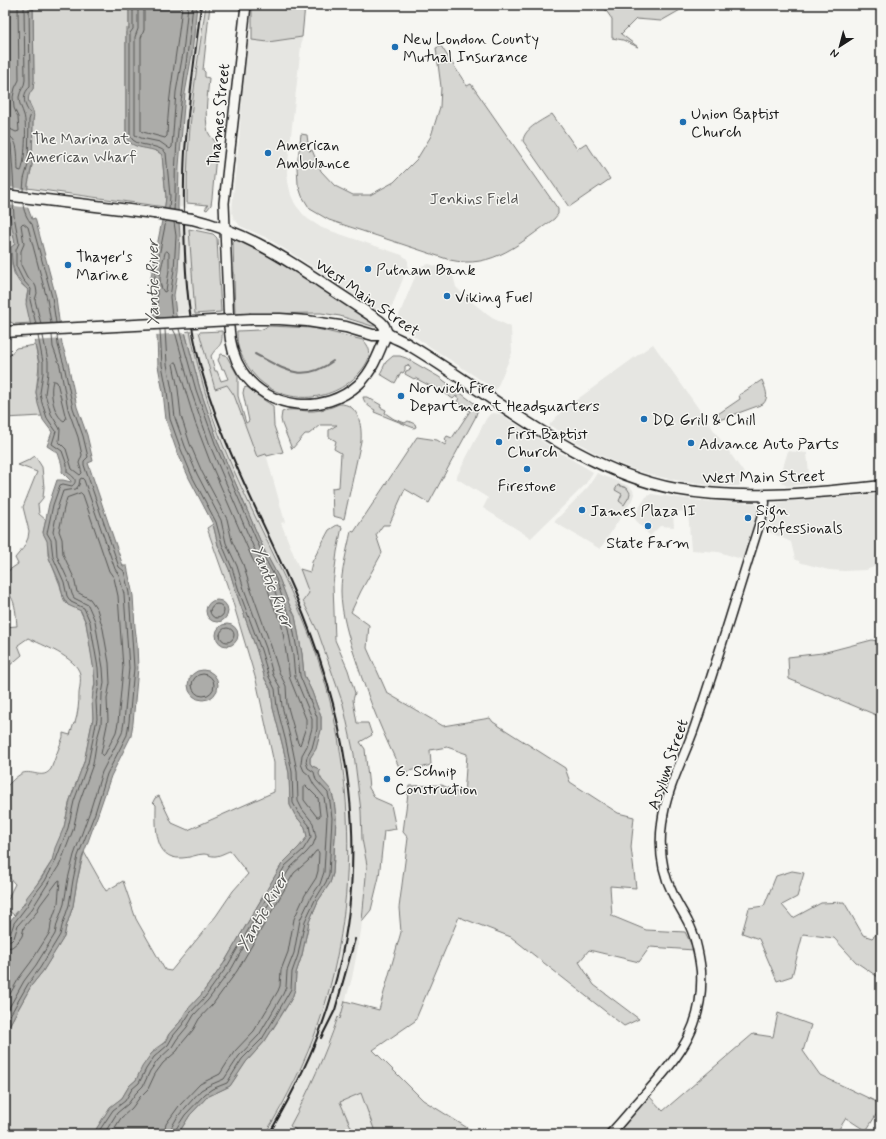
<svg xmlns="http://www.w3.org/2000/svg" width="886" height="1139" font-family="Mynerve,sans-serif">
	<rect width="100%" height="100%" fill="#f6f6f2"/>
	<filter id="ink" filterUnits="userSpaceOnUse"><feTurbulence type="fractalNoise" baseFrequency=".025" numOctaves="2"/><feDisplacementMap in="SourceGraphic" scale="8" xChannelSelector="R" yChannelSelector="G"/><feConvolveMatrix kernelMatrix="1 2 1 2 8 2 1 2 1" color-interpolation-filters="sRGB"/></filter>
	<g filter="url(#ink)">
		<path fill="#e6e6e2" d="M 197,5 L 204,5 L 189,134 L 187,208 L 178,207 L 179,166 L 185,93 L 192,54 Z
			M 302,37 L 287,171 L 288,182 L 291,195 L 295,204 L 302,213 L 308,219 L 322,228 L 402,255 L 406,258 L 408,261 L 408,266 L 393,304 L 390,309 L 384,312 L 379,313 L 374,311 L 346,293 L 321,272 L 267,238 L 240,226 L 233,217 L 232,212 L 234,183 L 239,140 L 246,39 L 268,42 Z
			M 179,224 L 189,225 L 195,314 L 176,315 L 174,295 L 179,249 L 180,234 Z
			M 429,264 L 452,271 L 456,287 L 467,298 L 492,318 L 511,327 L 512,353 L 496,390 L 406,331 L 400,325 L 399,315 L 417,272 L 421,266 Z
			M 190,331 L 198,331 L 215,389 L 227,385 L 234,395 L 257,456 L 266,454 L 285,522 L 281,523 L 309,593 L 303,601 L 318,632 L 343,704 L 354,754 L 361,811 L 362,839 L 367,865 L 366,884 L 361,931 L 352,978 L 340,1020 L 337,1018 L 315,1078 L 286,1134 L 265,1134 L 293,1086 L 314,1037 L 327,996 L 336,956 L 340,935 L 345,894 L 347,852 L 346,810 L 342,768 L 331,706 L 313,646 L 300,612 L 241,487 L 223,444 L 204,388 Z
			M 653,344 L 744,473 L 744,480 L 739,486 L 716,486 L 691,483 L 660,477 L 638,471 L 617,463 L 595,453 L 549,425 L 564,409 Z
			M 494,413 L 500,414 L 559,452 L 593,472 L 585,485 L 531,538 L 483,508 L 488,498 L 456,478 L 486,419 L 490,414 Z
			M 788,451 L 807,453 L 810,484 L 787,486 L 782,483 L 780,477 Z
			M 597,473 L 629,486 L 633,490 L 634,494 L 632,500 L 600,549 L 554,522 L 588,487 Z
			M 651,494 L 703,501 L 755,503 L 759,507 L 760,511 L 744,560 L 719,552 L 691,550 L 688,511 L 673,512 L 674,527 L 660,526 L 650,536 L 633,517 L 646,497 Z
			M 881,494 L 881,564 L 866,570 L 844,571 L 829,570 L 802,563 L 795,559 L 791,542 L 763,529 L 769,511 L 773,506 L 779,502 Z
			M 361,1093 L 374,1129 L 378,1134 L 354,1134 L 340,1102 Z"/>
		<path fill="#d6d6d2" stroke="#797977" d="M 33,5 L 129,5 L 129,29 L 126,32 L 126,136 C 133,152 152,144 162,155 L 166,196 L 165,207 L 27,188 L 32,165 L 33,120 C 37,108 20,100 33,89 L 34,80 Z
			M 206,5 L 210,5 L 203,70 L 205,72 L 205,77 L 209,78 C 208,93 204,117 208,132 C 210,137 215,140 217,145 L 212,198 L 211,205 L 207,210 L 205,209 L 208,205 L 187,203 C 186,136 196,70 206,5 Z
			M 252,5 L 305,5 L 302,37 L 268,42 L 252,40 Z
			M 602,5 L 689,5 L 661,21 L 636,19 L 621,34 L 638,47 L 623,40 L 612,38 L 612,19 Z
			M 441,46 L 467,86 L 471,84 L 558,209 L 558,214 L 554,219 C 521,242 493,270 450,260 L 329,220 L 310,209 L 302,196 L 298,184 L 297,167 L 301,134 L 307,135 L 309,151 L 312,150 L 321,171 L 335,186 L 353,195 L 370,195 L 394,182 L 417,159 L 431,136 L 440,107 L 441,87 L 436,48 Z
			M 552,114 L 577,149 L 586,143 L 610,179 L 569,207 L 523,141 C 524,128 543,120 552,114 Z
			M 5,126 L 10,186 L 5,185 Z
			M 5,203 L 9,204 C 11,217 14,231 15,245 L 12,247 L 12,264 L 14,273 L 19,282 L 28,290 L 26,300 L 31,323 L 15,324 L 5,320 Z
			M 189,229 L 213,234 L 217,238 L 221,312 L 195,314 Z
			M 236,239 L 240,240 L 276,258 L 379,326 L 372,326 L 340,316 L 321,313 L 235,314 L 233,242 Z
			M 269,326 L 313,328 L 363,340 C 372,349 371,357 364,367 C 340,401 288,409 257,378 C 250,371 244,361 240,352 C 237,346 237,338 237,331 L 260,330 Z
			M 190,331 C 198,370 209,409 223,445 C 246,502 276,556 300,612 C 355,739 364,892 319,1023 C 305,1062 287,1099 265,1134 L 178,1134 L 190,1115 L 207,1097 L 230,1086 L 246,1062 L 265,1041 L 278,1021 L 292,998 L 295,989 L 296,973 L 302,955 L 309,922 L 318,901 L 330,883 L 333,874 L 336,818 L 334,801 L 333,797 L 320,778 L 317,768 L 312,766 L 310,763 L 310,758 L 316,747 L 321,730 L 321,717 L 312,692 L 304,675 L 302,654 L 295,616 L 289,604 L 279,578 L 265,552 L 219,445 L 200,389 L 185,332 Z
			M 222,331 C 223,348 218,344 211,356 L 215,371 L 217,371 L 221,381 L 228,379 L 224,369 L 222,369 L 218,360 L 221,354 L 226,355 L 238,376 L 238,396 L 243,413 L 246,423 L 249,421 L 243,393 L 244,388 L 247,387 L 261,398 L 273,406 L 274,426 L 283,452 L 267,456 L 266,454 L 257,457 L 234,395 L 227,385 L 215,389 L 199,332 Z
			M 35,345 L 39,365 L 36,393 L 42,416 L 5,418 L 7,358 L 16,348 Z
			M 393,356 L 400,356 L 406,358 L 439,377 L 474,403 L 478,409 L 475,418 L 429,503 L 405,489 L 389,525 L 383,525 L 376,535 L 382,553 L 361,591 L 351,612 L 369,625 L 367,648 L 387,693 L 443,726 L 490,718 L 493,722 L 565,768 L 570,782 L 618,813 L 634,817 L 631,847 L 636,888 L 610,886 L 612,916 L 646,930 L 685,932 L 694,950 L 650,947 L 639,962 L 589,950 L 579,962 L 594,985 L 639,1019 L 624,1026 L 511,937 L 459,917 L 415,1021 L 373,1050 L 423,1100 L 477,1134 L 378,1134 L 374,1129 L 361,1093 L 340,1102 L 354,1134 L 302,1134 L 290,1126 C 309,1091 325,1055 338,1017 L 340,1019 L 345,1001 L 379,1010 L 401,932 L 399,908 L 408,838 L 403,832 L 409,786 L 442,785 L 464,796 L 467,754 L 447,747 L 430,750 L 431,765 L 402,773 C 384,736 368,699 356,660 C 349,639 341,613 341,591 C 341,571 347,551 351,531 L 354,532 L 417,437 L 437,440 L 445,445 L 447,441 L 445,439 L 447,436 L 452,438 L 470,411 L 457,402 L 459,398 L 456,396 L 453,399 L 439,389 L 431,385 L 430,386 L 415,378 L 414,379 L 405,374 L 406,371 L 411,369 L 408,365 L 405,366 L 405,370 L 403,373 L 401,372 L 395,383 L 380,374 L 386,362 Z
			M 762,380 C 765,388 770,397 763,404 L 722,419 L 718,419 L 715,416 L 740,399 L 739,395 Z
			M 363,397 L 367,397 L 381,405 L 380,407 L 386,410 L 385,413 L 394,419 L 405,423 L 408,421 L 415,424 L 416,427 L 414,428 L 374,412 L 375,410 C 369,407 364,403 363,397 Z
			M 339,404 C 359,403 362,426 361,441 L 344,519 L 333,516 L 332,488 L 339,487 L 341,453 L 334,449 L 336,441 L 329,437 L 329,430 L 337,425 L 320,425 L 309,434 L 305,434 L 292,449 L 282,424 L 281,419 L 282,412 C 290,407 304,412 314,411 C 322,410 331,408 339,404 Z
			M 35,456 L 42,467 L 44,487 L 43,498 L 38,504 L 39,514 L 46,520 L 43,532 L 48,542 L 48,555 L 60,585 L 64,600 L 67,604 L 80,610 L 86,623 L 93,662 L 95,683 L 93,692 L 93,718 L 84,762 L 70,800 L 64,827 L 52,861 L 24,904 L 14,915 L 5,908 L 5,901 L 10,897 L 9,896 L 15,884 L 5,873 L 5,788 C 10,783 16,776 23,773 C 33,770 43,780 51,769 L 63,737 L 63,733 L 70,735 L 74,723 L 75,723 C 78,713 79,703 79,693 C 80,687 81,680 80,674 C 76,657 42,645 28,638 L 18,645 L 22,655 L 9,666 L 7,676 L 5,675 L 5,627 L 17,626 C 16,617 16,595 5,592 L 5,573 L 18,564 L 15,558 L 24,547 L 28,538 L 29,531 L 23,507 L 37,472 L 18,465 L 29,460 Z
			M 618,485 L 627,488 L 630,493 L 629,497 L 624,505 L 619,501 L 622,494 L 615,490 Z
			M 213,524 L 218,545 L 229,569 L 236,592 L 257,651 L 265,679 L 271,690 L 273,708 L 282,743 L 289,773 L 290,805 L 295,815 L 305,827 L 307,837 L 300,847 L 282,864 L 224,963 L 201,995 L 187,1011 L 180,1022 L 169,1034 L 165,1042 L 155,1049 L 136,1080 L 129,1086 L 122,1098 L 112,1106 L 95,1131 L 90,1134 L 5,1134 L 5,1033 L 31,986 L 43,971 L 64,937 L 66,927 L 73,906 L 77,881 L 84,852 L 106,891 L 123,881 L 136,919 L 165,970 L 171,971 L 216,916 L 233,891 L 248,874 L 230,851 C 226,852 218,857 213,856 C 210,856 207,854 204,854 C 197,854 190,858 182,858 C 153,860 156,825 156,805 L 153,802 L 155,798 L 159,796 L 172,823 L 188,830 L 274,792 L 274,763 L 256,680 L 231,596 L 207,528 Z
			M 337,525 L 342,527 L 337,552 L 333,584 L 335,640 L 348,670 L 355,693 L 353,700 L 357,723 L 368,723 L 372,735 L 360,742 L 365,749 L 369,788 L 375,798 L 391,805 L 396,829 L 384,831 L 379,877 L 371,910 L 362,921 L 367,865 L 362,839 L 361,811 L 354,754 L 343,704 L 318,632 L 303,601 L 309,593 L 300,569 L 310,572 L 312,562 L 329,530 Z
			M 872,640 L 881,642 L 881,717 L 789,679 L 788,657 L 822,653 Z
			M 792,871 L 804,873 L 797,897 L 782,905 L 793,918 L 821,903 L 844,902 L 863,935 L 872,938 L 880,931 L 881,928 L 881,979 L 856,962 L 834,938 L 803,934 L 792,976 L 777,981 L 759,939 L 742,933 L 749,908 L 764,906 L 776,876 Z
			M 778,1013 L 811,1025 L 803,1051 L 820,1075 L 881,1104 L 881,1107 L 866,1131 L 846,1118 L 836,1134 L 616,1134 L 649,1096 L 663,1111 L 753,1034 L 773,1037 Z"/>
		<path fill="#acaca9" stroke="#727271" d="M 5,5 L 33,5 L 34,80 L 33,89 C 21,103 37,107 33,120 L 32,165 L 28,184 L 27,206 L 32,219 L 35,218 L 56,297 L 62,344 L 68,363 L 77,407 L 87,435 L 93,461 L 88,463 L 123,566 L 127,566 L 133,596 L 135,627 L 137,644 L 138,668 L 133,723 L 131,736 L 111,776 L 98,814 L 82,858 L 77,881 L 73,906 L 66,927 L 64,937 L 43,971 L 31,986 L 5,1033 L 5,935 L 8,931 L 10,921 L 24,904 L 27,897 L 41,879 L 52,861 L 55,848 L 64,827 L 70,800 L 84,762 L 93,718 L 92,701 L 93,692 L 95,685 L 94,671 L 86,623 L 81,611 L 68,605 L 63,597 L 60,583 L 49,558 L 47,541 L 43,533 L 49,504 L 57,480 L 63,480 L 71,482 L 71,481 L 62,472 C 63,465 60,460 58,453 L 47,446 L 52,432 L 43,420 L 38,404 L 36,392 L 39,374 L 39,362 L 26,304 L 28,290 C 13,276 12,267 11,247 L 14,245 L 15,243 L 10,217 L 9,204 L 10,187 L 5,126 Z
			M 129,5 L 197,5 L 192,54 L 185,93 L 179,166 L 178,207 L 180,236 L 178,271 L 174,295 L 176,315 L 185,332 L 200,389 L 219,445 L 265,552 L 279,578 L 289,604 L 295,616 L 302,654 L 304,675 L 312,692 L 321,717 L 321,730 L 316,749 L 310,758 L 310,763 L 312,766 L 317,768 L 320,771 L 319,774 L 322,780 L 331,790 L 334,801 L 336,818 L 333,873 L 330,883 L 318,901 L 309,922 L 302,955 L 296,973 L 295,989 L 292,998 L 265,1041 L 246,1062 L 230,1086 L 207,1097 L 190,1115 L 178,1134 L 90,1134 L 95,1131 L 110,1107 L 122,1098 L 129,1086 L 136,1080 L 142,1067 L 151,1054 L 165,1042 L 169,1034 L 180,1022 L 186,1011 L 201,995 L 224,963 L 282,864 L 299,847 L 307,837 L 305,827 L 295,815 L 290,805 L 289,773 L 282,743 L 273,708 L 271,690 L 265,679 L 257,651 L 236,592 L 229,569 L 218,545 L 213,524 L 189,478 L 176,449 L 166,420 L 163,392 L 158,366 L 157,336 L 154,316 L 153,290 L 150,282 L 165,205 L 166,197 L 162,155 C 153,145 131,152 126,136 L 126,29 L 129,29 Z
			M206 611a11 11 0 1 1 22 0a11 11 0 1 1-22 0Z
			M216 635a11 11 0 1 1 22 0a11 11 0 1 1-22 0Z
			M188 685a15 15 0 1 1 30 0a15 15 0 1 1-30 0Z"/>
		<path fill="#f6f6f2" d="M 8,187 L 29,190 L 30,208 L 7,205 Z
			M 179,317 L 187,333 L 155,335 L 152,319 Z
			M 62,324 L 64,339 L 33,341 L 30,325 Z"/>
		<g fill="none" stroke-linecap="round" stroke-linejoin="round">
			<path stroke="#565654" stroke-width="1" d="M 133,5 L 133,29 L 130,33 L 130,136 C 136,149 157,142 166,153 L 170,196 L 169,209
				M 138,5 L 138,29 L 135,37 L 135,135 L 141,138 L 160,142 L 170,149 L 172,147 L 176,92 L 183,53 L 188,5
				M 144,5 L 144,30 L 141,38 L 141,131 L 143,132 L 165,138 L 167,136 C 168,92 178,49 182,5
				M 5,129 L 10,129 L 16,132 L 19,131 L 18,117 L 14,108 L 13,97 L 15,88 L 19,80 L 18,5
				M 5,135 C 20,136 17,158 18,170 L 21,171 C 25,165 27,123 24,115 C 22,108 19,105 19,97 C 20,90 25,86 25,80 L 24,5
				M 5,140 L 9,141 L 11,144 L 14,190
				M 23,191 L 24,179 L 28,165 L 29,120 L 31,114 C 24,107 21,94 30,87 L 30,80 L 29,5
				M 13,202 L 14,216 L 19,243 L 16,250 L 16,266 L 23,280 L 31,289 L 30,300 L 36,324
				M 23,203 C 23,210 27,219 32,224 L 52,297 L 56,323
				M 174,210 C 174,205 175,200 175,195 C 174,131 187,68 193,5
				M 167,251 L 169,253 L 169,270 L 166,291 L 164,292 C 156,282 162,265 165,253 Z
				M 172,317 L 170,297 L 174,270 L 176,236 L 174,222
				M 158,318 L 157,290 L 154,281 L 166,221
				M 41,324 L 35,300 L 37,293 L 36,287 L 34,283 L 27,277 L 21,265 L 21,251 L 24,244 L 21,225 L 23,223 L 28,227 L 47,299 L 51,323
				M 43,336 L 48,361 L 48,373 L 45,394 L 51,414 L 60,429 L 59,442 L 66,449 L 72,469 L 80,475 L 82,473 L 79,463 L 82,455 L 78,437 L 68,409 L 60,366 L 53,347 L 52,335
				M 175,362 L 177,363 L 195,422 L 211,464 L 252,558 L 266,584 L 275,610 L 281,620 L 290,679 L 306,719 L 306,727 L 300,745 L 298,743 L 287,704 L 286,686 L 279,672 L 271,646 L 250,587 L 243,564 L 232,541 L 227,519 L 202,472 L 190,444 L 181,416 L 178,389 L 173,364 Z
				M 53,381 L 55,381 L 57,382 L 66,419 L 64,421 C 54,416 49,392 53,381 Z
				M 81,493 L 83,495 L 109,571 L 114,578 L 118,596 L 123,668 L 118,723 L 116,732 L 105,754 L 103,756 L 101,754 L 108,720 L 107,699 L 110,683 L 109,663 L 103,629 L 97,609 L 90,599 L 77,592 L 74,578 L 63,554 L 62,539 L 59,531 L 64,508 L 67,498 Z
				M210 611a7 7 0 1 1 14 0a7 7 0 1 1-14 0Z
				M220 635a7 7 0 1 1 14 0a7 7 0 1 1-14 0Z
				M192 685a11 11 0 1 1 22 0a11 11 0 1 1-22 0Z
				M 306,786 L 318,798 L 320,816 L 319,817 L 317,817 L 304,800 L 304,788 Z
				M 5,937 L 10,935 L 14,923 L 27,906 L 31,899 L 45,881 L 55,862 L 68,828 L 74,801 L 88,763 L 97,719 L 96,701 L 99,685 L 98,668 L 90,622 L 84,608 L 71,602 L 67,596 L 64,582 L 53,557 L 51,540 L 47,533 L 53,505 L 60,485 L 63,484 L 72,486 C 80,480 71,475 67,472 L 67,465 L 62,451 L 52,444 L 56,431 L 47,418 L 42,403 L 40,393 L 43,373 L 43,362 L 38,336
				M 5,942 L 11,941 L 14,938 L 18,925 L 32,909 L 60,864 L 73,830 L 79,803 L 93,764 L 97,739 L 101,725 L 102,694 L 104,683 L 103,668 L 95,621 L 88,605 L 74,598 L 72,594 L 68,580 L 57,556 L 56,539 L 53,532 L 58,506 L 63,491 L 76,489 L 79,485 L 80,479 L 82,478 L 84,480 L 115,569 L 119,575 L 124,594 L 129,668 L 124,722 L 122,733 L 102,772 L 90,811 L 74,855 L 68,879 L 64,904 L 57,924 L 55,934 L 36,965 L 24,981 L 5,1015
				M 5,948 L 12,947 L 18,942 L 22,936 L 24,927 L 36,913 L 40,905 L 58,881 L 60,880 L 58,903 L 51,923 L 50,932 L 31,962 L 19,978 L 5,1003
				M 5,1024 L 28,984 L 40,968 L 60,935 L 62,926 L 69,905 L 73,880 L 78,856 L 95,813 L 107,774 L 127,735 L 129,722 L 134,668 L 129,593 L 124,571 L 119,567 L 84,465 L 84,461 L 88,457 L 83,436 L 73,408 L 64,365 L 58,345 L 57,335
				M 97,1134 L 113,1110 L 125,1101 L 132,1089 L 139,1083 L 146,1069 L 154,1057 L 168,1045 L 173,1036 L 183,1024 L 190,1013 L 205,997 L 228,965 L 285,866 L 303,850 L 311,837 L 309,825 L 298,812 L 293,803 L 292,772 L 286,742 L 277,707 L 275,689 L 269,677 L 261,650 L 239,591 L 232,568 L 222,544 L 216,522 L 192,476 L 180,447 L 170,419 L 167,391 L 162,365 L 160,330
				M 104,1134 L 117,1113 L 128,1104 L 136,1093 L 143,1086 L 150,1071 L 158,1060 L 172,1047 L 177,1039 L 187,1027 L 194,1015 L 208,1000 L 232,968 L 257,923 L 272,899 L 287,873 L 291,867 L 306,853 L 313,845 L 316,837 L 313,823 L 302,809 L 298,801 L 297,771 L 291,741 L 282,706 L 280,687 L 273,675 L 266,648 L 244,589 L 237,566 L 226,543 L 221,520 L 197,474 L 185,446 L 175,418 L 172,390 L 167,364 L 165,329
				M 111,1134 L 121,1118 L 132,1108 L 140,1097 L 148,1089 L 155,1074 L 163,1063 L 177,1051 L 182,1043 L 193,1030 L 199,1019 L 213,1004 L 237,971 L 294,873 L 308,861 L 316,851 L 318,851 L 319,853 L 318,871 L 316,878 L 305,895 L 294,919 L 288,952 L 281,970 L 280,986 L 278,991 L 254,1031 L 234,1052 L 220,1074 L 200,1084 L 179,1106 L 166,1124 L 164,1134
				M 170,1134 L 171,1128 L 178,1116 L 201,1090 L 210,1085 L 224,1079 L 239,1056 L 259,1035 L 283,994 L 286,987 L 287,971 L 294,953 L 300,920 L 311,897 L 320,884 L 324,872 L 327,818 L 324,797 L 314,785 L 309,775 L 304,771 L 301,764 L 302,755 L 307,746 L 312,728 L 312,718 L 295,677 L 293,656 L 286,618 L 281,608 L 271,581 L 253,546 L 211,448 L 191,391 L 176,335 L 173,329
				M 175,1134 L 176,1129 L 185,1115 L 205,1094 L 212,1089 L 227,1083 L 242,1059 L 262,1039 L 274,1019 L 291,989 L 292,972 L 298,955 L 305,921 L 315,900 L 326,882 L 329,874 L 332,818 L 330,802 L 328,793 L 316,780 L 314,772 L 308,768 L 306,762 L 307,757 L 312,748 L 317,729 L 317,717 L 300,676 L 298,655 L 291,617 L 285,606 L 276,579 L 262,553 L 216,446 L 196,390 L 179,329"/>
			<path stroke="#727271" stroke-width="2" d="M 255,354 C 284,369 302,384 333,361"/>
			<g stroke="#1c1c1c" stroke-width="11">
				<path id="tertiary" d="M 610,1134 C 623,1120 635,1105 648,1091 C 682,1053 704,1025 701,971 C 699,954 696,937 688,922 C 683,912 676,902 672,892 C 661,870 659,846 662,823 C 666,789 684,758 695,726 C 719,656 740,584 763,513 L 765,503 L 764,495"/>
			</g>
			<g stroke="#1c1c1c" stroke-width="12">
				<path id="secondary" d="M 246,5 L 224,203 L 229,327 C 230,343 233,357 242,371 C 268,411 325,415 359,384 C 373,371 380,350 387,333"/>
			</g>
			<g stroke="#1c1c1c" stroke-width="13">
				<path id="primary" d="M 5,195 L 154,213
					M 192,219 C 241,231 277,253 318,280 C 337,293 356,305 375,318 C 378,320 382,322 384,326 C 385,328 386,332 388,334 C 394,338 403,341 409,345 C 424,354 438,363 453,373 C 523,419 592,473 676,489 C 743,501 814,493 881,486
					M 251,319 L 280,319 L 307,321 L 346,327 L 373,335 L 379,335 L 387,333
					M 5,332 L 20,331"/>
			</g>
			<use href="#tertiary" stroke="#f6f6f2" stroke-width="8"/>
			<use href="#secondary" stroke="#f6f6f2" stroke-width="9"/>
			<use href="#primary" stroke="#f6f6f2" stroke-width="10"/>
			<path stroke="#1c1c1c" stroke-width="2" d="M 201,5 C 196,50 189,95 186,140 C 183,167 184,195 184,223 C 185,266 187,309 197,352 C 216,436 260,513 294,592 C 350,720 372,858 332,994 C 318,1044 295,1090 269,1134
				M 321,1038 L 335,1010 L 355,939"/>
			<g stroke="#1c1c1c" stroke-width="13" stroke-linecap="butt">
				<path id="primary-bridge" d="M 154,213 L 192,219
					M 20,331 L 251,319"/>
			</g>
			<use href="#primary-bridge" stroke="#f6f6f2" stroke-width="10"/>
		</g>
	</g>
	<g fill="#1f6fb2" stroke="#f6f6f2" stroke-width="1.5">
		<circle cx="395" cy="47" r="4"/>
		<circle cx="683" cy="122" r="4"/>
		<circle cx="268" cy="153" r="4"/>
		<circle cx="68" cy="265" r="4"/>
		<circle cx="368" cy="269" r="4"/>
		<circle cx="447" cy="296" r="4"/>
		<circle cx="401" cy="396" r="4"/>
		<circle cx="644" cy="419" r="4"/>
		<circle cx="499" cy="442" r="4"/>
		<circle cx="691" cy="443" r="4"/>
		<circle cx="527" cy="469" r="4"/>
		<circle cx="582" cy="510" r="4"/>
		<circle cx="748" cy="518" r="4"/>
		<circle cx="648" cy="526" r="4"/>
		<circle cx="387" cy="779" r="4"/>
	</g>
	<g text-anchor="middle" stroke-width="3" stroke-linejoin="round" paint-order="stroke">
		<g font-size="16" fill="#1c1c1c" stroke="#f6f6f2" text-anchor="start">
			<text x="403" y="44">New London County<tspan x="403" dy="18">Mutual Insurance</tspan></text>
			<text x="691" y="119">Union Baptist<tspan x="691" dy="18">Church</tspan></text>
			<text x="276" y="150">American<tspan x="276" dy="18">Ambulance</tspan></text>
			<text x="76" y="262">Thayer's<tspan x="76" dy="18">Marine</tspan></text>
			<text x="376" y="275">Putnam Bank</text>
			<text x="455" y="302">Viking Fuel</text>
			<text x="409" y="393">Norwich Fire<tspan x="409" dy="18">Department Headquarters</tspan></text>
			<text x="652" y="425">DQ Grill &amp; Chill</text>
			<text x="507" y="439">First Baptist<tspan x="507" dy="18">Church</tspan></text>
			<text x="699" y="449">Advance Auto Parts</text>
			<text x="527" y="491" text-anchor="middle">Firestone</text>
			<text x="756" y="515">Sign<tspan x="756" dy="18">Professionals</tspan></text>
			<text x="590" y="516">James Plaza II</text>
			<text x="648" y="548" text-anchor="middle">State Farm</text>
			<text x="395" y="776">G. Schnip<tspan x="395" dy="18">Construction</tspan></text>
		</g>
		<g font-size="16" fill="#1c1c1c" stroke="#f6f6f2">
			<text transform="translate(218 115) rotate(-84)" y="6">Thames Street</text>
			<text transform="translate(368 297) rotate(35)" y="6">West Main Street</text>
			<text transform="translate(764 476) rotate(-1)" y="6">West Main Street</text>
			<text transform="translate(667 764) rotate(-71)" y="6">Asylum Street</text>
		</g>
		<g font-size="16" fill="#545453" stroke="#f6f6f2">
			<text x="81" y="144">The Marina at<tspan x="81" dy="18">American Wharf</tspan></text>
			<text x="474" y="204">Jenkins Field</text>
		</g>
		<g font-size="17" font-style="italic" fill="#565654" stroke="#f6f6f2">
			<text transform="translate(152 283) rotate(-90)" y="6">Yantic River</text>
			<text transform="translate(273 586) rotate(69)" y="6">Yantic River</text>
			<text transform="translate(262 912) rotate(-60)" y="6">Yantic River</text>
		</g>
	</g>
	<rect width="886" height="1139" fill="none" stroke="#f6f6f2" stroke-width="20"/>
	<rect x="10" y="10" width="866" height="1119" fill="none" stroke="#1c1c1c" stroke-width="1.5" filter="url(#ink)"/>
	<g transform="translate(840 46) rotate(216)" stroke="#f6f6f2" stroke-width="3" paint-order="stroke">
	<path d="M0-3L7 15L0 10L-7 15Z" fill="#1c1c1c"/>
	<text y="-6" font-size="11" font-weight="bold" text-anchor="middle" fill="#1c1c1c">N</text>
	</g>
</svg>
